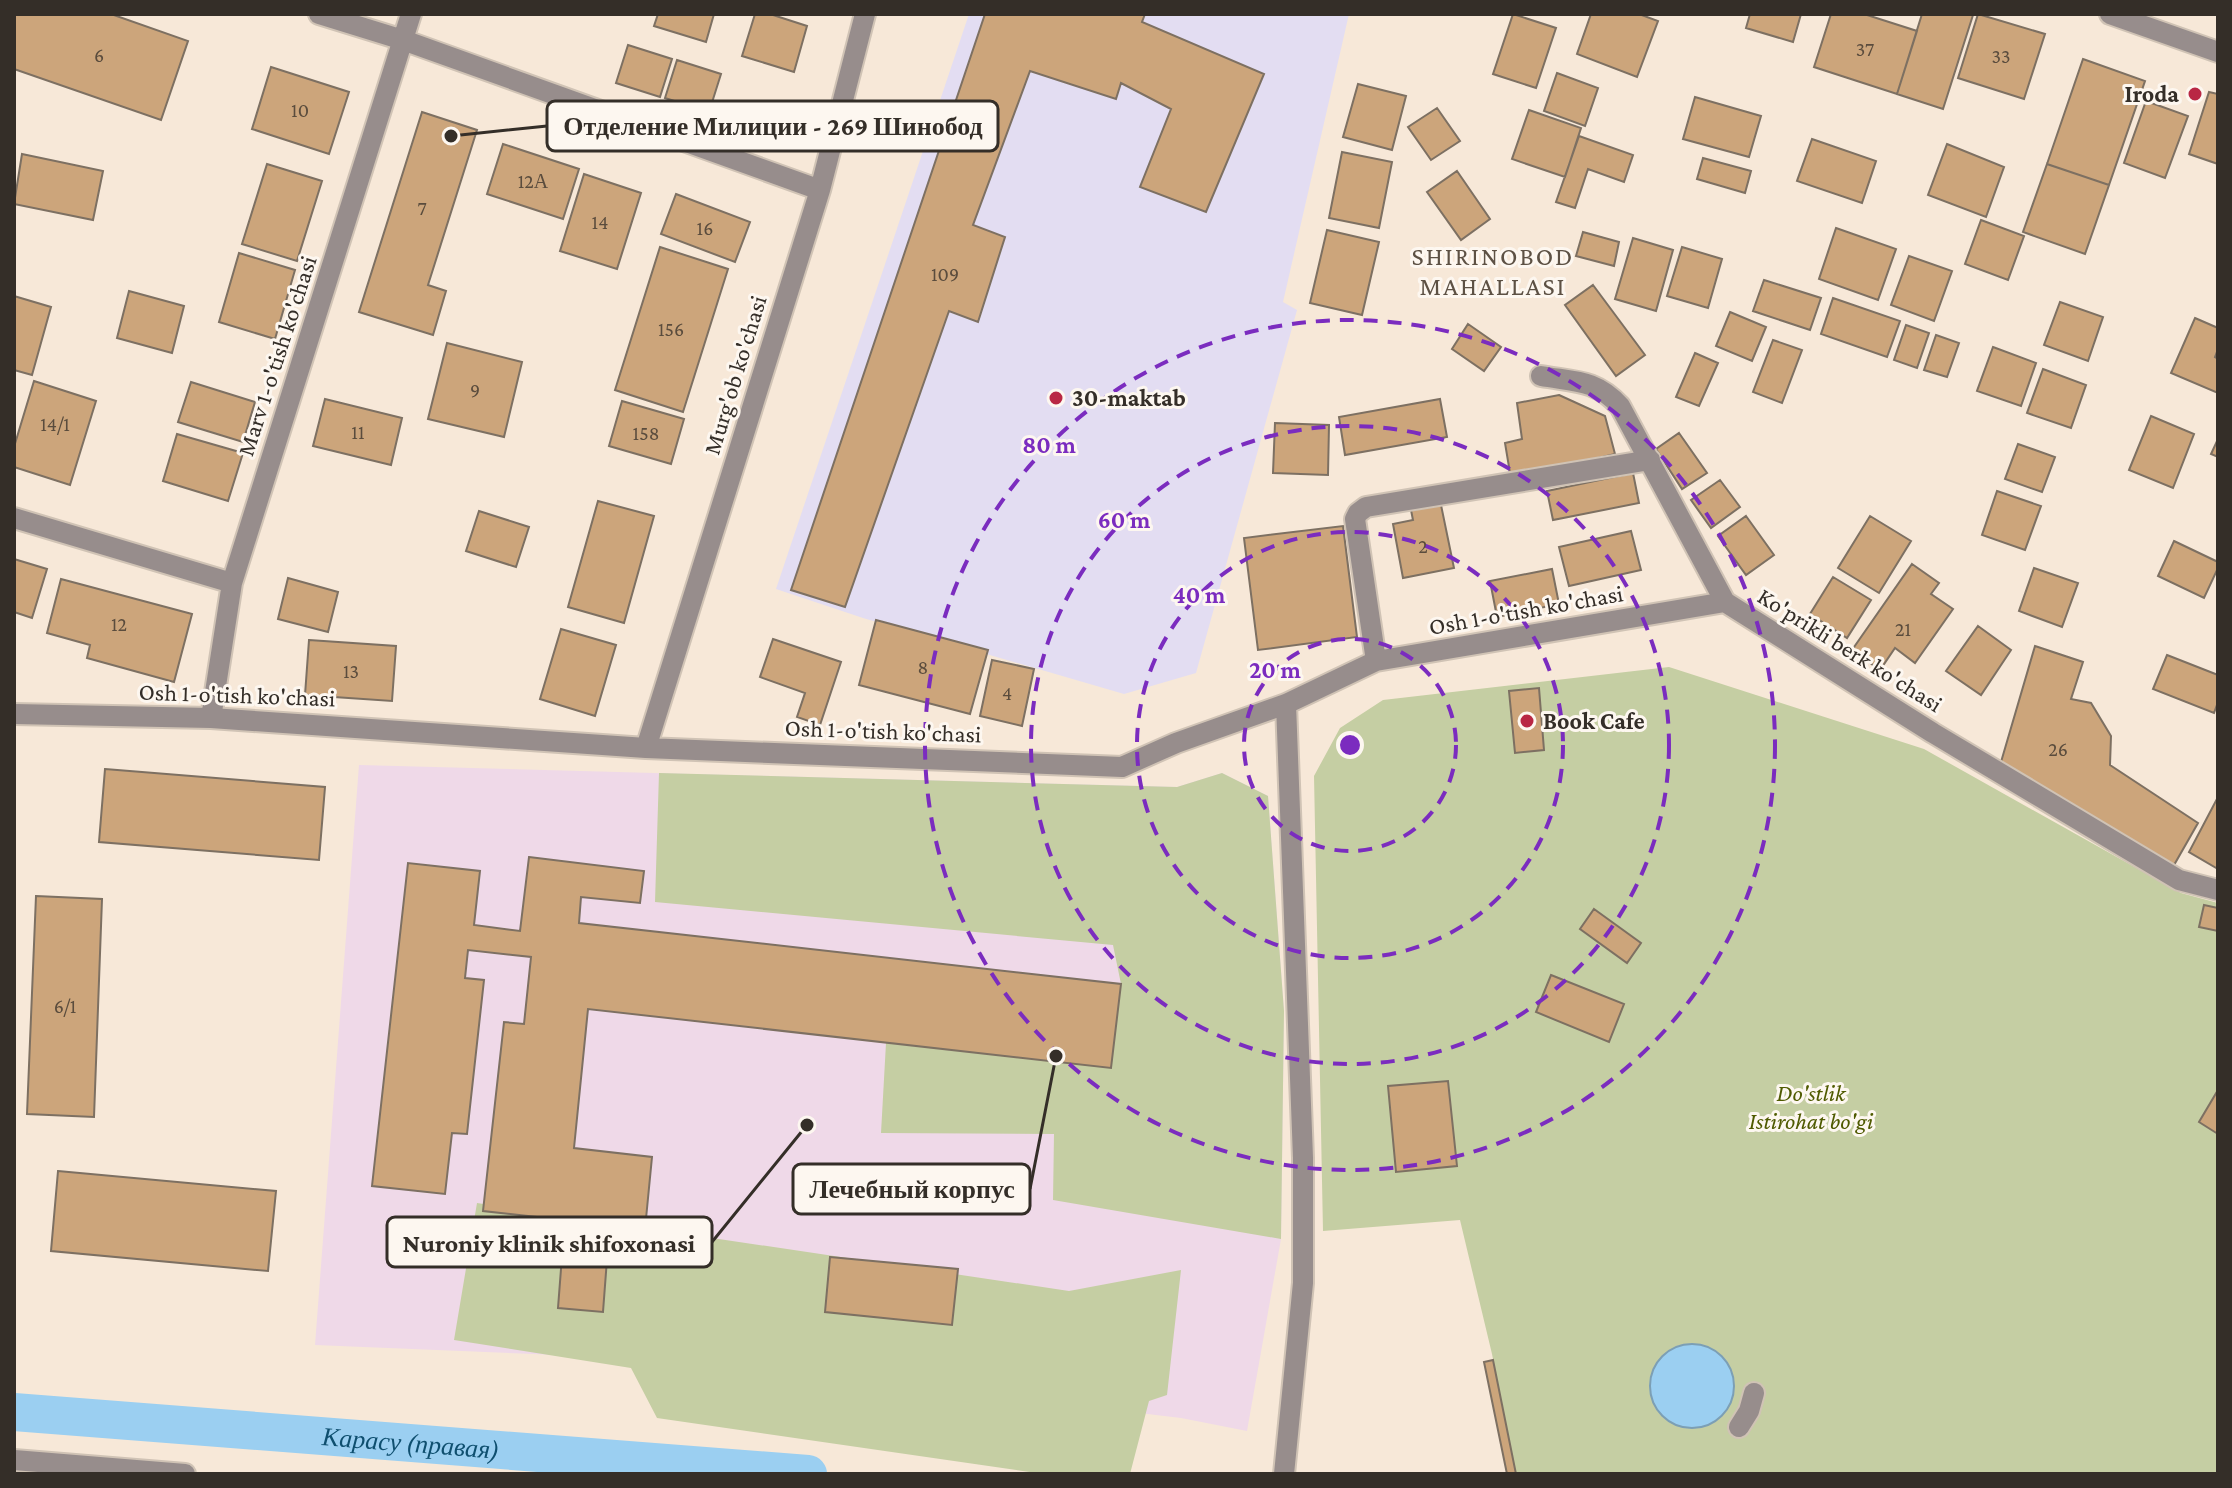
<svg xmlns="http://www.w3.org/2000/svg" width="2232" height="1488" font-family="'Crimson Pro',serif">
	<rect width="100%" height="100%" fill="#f7e8d8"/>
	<path fill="#e3ddf2" d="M 969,14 L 1349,14 L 1283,302 L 1297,310 L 1196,673 L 1124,694 L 863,618 L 776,589 Z"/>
	<path fill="#efd9e8" d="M 359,765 L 1177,787 L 1222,773 L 1268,796 L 1284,1011 L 1281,1239 L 1247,1431 L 1181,1418 L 705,1361 L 315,1345 Z"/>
	<path fill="#c5cea3" d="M 1669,667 L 1924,749 L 2181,893 L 2218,903 L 2218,1474 L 1516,1474 L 1492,1354 L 1460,1220 L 1323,1231 L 1314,776 L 1340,728 L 1383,700 Z
		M 659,773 L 1177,787 L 1222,773 L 1268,796 L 1284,1011 L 1281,1239 L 1053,1200 L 1054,1134 L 881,1133 L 886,1043 L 1111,1068 L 1121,984 L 1113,945 L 655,902 Z
		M 477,1203 L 1069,1291 L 1181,1270 L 1167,1395 L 1149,1401 L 1130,1474 L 1043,1474 L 657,1418 L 631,1368 L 454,1340 Z"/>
	<path fill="#9bcff1" stroke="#7c9fb5" stroke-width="2" d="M1650 1386a42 42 0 1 1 84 0a42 42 0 1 1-84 0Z"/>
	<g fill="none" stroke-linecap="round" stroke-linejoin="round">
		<path stroke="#9bcff1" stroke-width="38" id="s1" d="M 14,1412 L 808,1474"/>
	</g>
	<path fill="#cca57b" stroke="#7d7062" stroke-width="2" d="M 14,14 L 111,14 L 188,41 L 161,120 L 14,69 Z
		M 658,14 L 714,14 L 706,42 L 654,26 Z
		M 755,14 L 770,14 L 807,26 L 794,72 L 742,56 Z
		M 985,14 L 1145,14 L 1142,22 L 1264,74 L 1206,212 L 1140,187 L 1171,109 L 1121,83 L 1116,99 L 1030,71 L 973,225 L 1005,237 L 978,322 L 949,311 L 845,607 L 791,590 Z
		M 1513,14 L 1556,28 L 1536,88 L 1493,74 Z
		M 1591,14 L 1639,14 L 1658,21 L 1637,77 L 1577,54 Z
		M 1750,14 L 1801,14 L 1793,42 L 1746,28 Z
		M 1831,14 L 1864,14 L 1917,31 L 1897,94 L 1814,67 Z
		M 1922,14 L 1973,15 L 1943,109 L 1897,94 Z
		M 1978,14 L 2045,34 L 2024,99 L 1958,78 Z
		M 628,45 L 672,59 L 660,97 L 616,83 Z
		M 2083,59 L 2145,81 L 2109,185 L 2047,164 Z
		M 677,60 L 721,74 L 709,112 L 665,98 Z
		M 271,67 L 349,92 L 329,154 L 252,129 Z
		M 1557,73 L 1598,88 L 1585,126 L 1544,111 Z
		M 1358,84 L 1406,96 L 1392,150 L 1343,137 Z
		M 2209,92 L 2218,94 L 2218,164 L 2189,154 Z
		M 1695,97 L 1761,116 L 1749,157 L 1683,139 Z
		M 2146,101 L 2188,116 L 2165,178 L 2124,163 Z
		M 1437,108 L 1460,141 L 1431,160 L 1408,127 Z
		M 1529,110 L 1581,128 L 1565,177 L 1512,159 Z
		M 422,112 L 477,130 L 428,285 L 446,291 L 433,335 L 359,312 Z
		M 1579,136 L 1633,155 L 1624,182 L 1588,169 L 1575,208 L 1556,202 Z
		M 1812,139 L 1876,161 L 1862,203 L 1797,181 Z
		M 503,144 L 579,169 L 563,219 L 487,194 Z
		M 1947,144 L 2004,167 L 1986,217 L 1928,195 Z
		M 1342,152 L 1392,162 L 1379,228 L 1329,218 Z
		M 22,154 L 103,171 L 93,220 L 14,204 Z
		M 1703,158 L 1751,171 L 1745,193 L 1697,179 Z
		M 267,164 L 322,181 L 297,261 L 242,244 Z
		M 2047,164 L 2109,185 L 2085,254 L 2023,232 Z
		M 1457,171 L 1490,219 L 1461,240 L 1427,192 Z
		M 584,174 L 641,193 L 617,269 L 560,251 Z
		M 676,194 L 750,222 L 735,262 L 661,234 Z
		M 1981,220 L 2024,236 L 2008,280 L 1965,264 Z
		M 1836,228 L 1896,249 L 1878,300 L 1819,279 Z
		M 1327,230 L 1379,242 L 1362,315 L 1310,303 Z
		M 1583,232 L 1619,242 L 1614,266 L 1576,256 Z
		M 1633,238 L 1673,250 L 1656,311 L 1615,299 Z
		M 660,247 L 728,269 L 683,412 L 615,390 Z
		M 1682,247 L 1722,259 L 1708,308 L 1667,296 Z
		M 239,253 L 295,270 L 275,339 L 219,322 Z
		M 1909,256 L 1952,271 L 1934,321 L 1891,305 Z
		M 1764,280 L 1821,298 L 1810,330 L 1753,311 Z
		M 1593,285 L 1645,355 L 1616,376 L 1565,305 Z
		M 129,291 L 184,306 L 172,353 L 117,338 Z
		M 14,296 L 51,307 L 32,375 L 14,370 Z
		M 1833,298 L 1900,321 L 1887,357 L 1821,334 Z
		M 2060,302 L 2103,317 L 2088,361 L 2044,345 Z
		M 1730,312 L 1766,327 L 1752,361 L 1716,346 Z
		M 2195,318 L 2218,328 L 2218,349 L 2215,357 L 2218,359 L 2218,393 L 2171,373 Z
		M 1468,324 L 1501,347 L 1484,371 L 1452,349 Z
		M 1906,325 L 1929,333 L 1917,368 L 1894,360 Z
		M 1936,335 L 1959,343 L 1947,377 L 1924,370 Z
		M 1773,340 L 1802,350 L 1782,403 L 1753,392 Z
		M 447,343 L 522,362 L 504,437 L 428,419 Z
		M 1993,347 L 2036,363 L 2021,406 L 1977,391 Z
		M 1695,353 L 1718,363 L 1699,406 L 1676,397 Z
		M 2043,369 L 2086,385 L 2071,428 L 2027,413 Z
		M 34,381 L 96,401 L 70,485 L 14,467 L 14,447 Z
		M 191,382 L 255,402 L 243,442 L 178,422 Z
		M 1559,395 L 1605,416 L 1615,454 L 1511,479 L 1505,443 L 1522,439 L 1517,403 Z
		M 325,399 L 402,418 L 391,465 L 313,446 Z
		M 1440,399 L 1447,437 L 1345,455 L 1339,417 Z
		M 622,401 L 684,419 L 671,464 L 609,446 Z
		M 2151,416 L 2194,434 L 2173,488 L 2129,470 Z
		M 1275,423 L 1329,425 L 1328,475 L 1273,473 Z
		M 1679,433 L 1707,473 L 1682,489 L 1656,449 Z
		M 177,434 L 243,453 L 228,501 L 163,481 Z
		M 2218,439 L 2218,457 L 2211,454 Z
		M 2018,444 L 2055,457 L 2042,492 L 2005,479 Z
		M 1633,473 L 1639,503 L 1553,520 L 1547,491 Z
		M 1720,480 L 1740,507 L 1711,528 L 1691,500 Z
		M 1997,491 L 2041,506 L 2025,550 L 1982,535 Z
		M 598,501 L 654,516 L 624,623 L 568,607 Z
		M 1441,505 L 1454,568 L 1403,578 L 1393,524 L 1413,520 L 1411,510 Z
		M 479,511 L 529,527 L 516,567 L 466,551 Z
		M 1746,516 L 1774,555 L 1746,575 L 1718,536 Z
		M 1870,516 L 1911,541 L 1879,593 L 1838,568 Z
		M 1343,526 L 1357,637 L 1258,650 L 1244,538 Z
		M 1631,531 L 1641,570 L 1569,586 L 1559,547 Z
		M 2174,541 L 2218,562 L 2218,568 L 2204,598 L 2158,576 Z
		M 14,559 L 47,569 L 32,618 L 14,612 Z
		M 1912,564 L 1939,583 L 1931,594 L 1953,609 L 1915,663 L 1895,648 L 1880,670 L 1852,650 Z
		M 2034,568 L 2078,583 L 2062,627 L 2019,611 Z
		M 1552,569 L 1559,604 L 1497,617 L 1490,581 Z
		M 1833,577 L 1871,600 L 1847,638 L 1810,614 Z
		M 288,578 L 338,592 L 328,632 L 278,619 Z
		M 61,579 L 192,614 L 174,682 L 87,658 L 90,645 L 47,633 Z
		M 876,620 L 988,650 L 970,714 L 859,685 Z
		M 1978,626 L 2011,650 L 1981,695 L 1946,671 Z
		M 561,629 L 616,645 L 595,716 L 540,699 Z
		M 773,639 L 841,662 L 820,725 L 797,717 L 805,693 L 760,677 Z
		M 309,640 L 396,646 L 392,701 L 305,695 Z
		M 2035,646 L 2083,662 L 2071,699 L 2091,703 L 2111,736 L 2110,765 L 2198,823 L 2174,865 L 2001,762 Z
		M 2167,655 L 2218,675 L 2218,702 L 2214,713 L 2153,689 Z
		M 992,660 L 1034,669 L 1022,726 L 980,716 Z
		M 1539,688 L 1544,750 L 1515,753 L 1509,691 Z
		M 105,769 L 325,787 L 319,860 L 99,842 Z
		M 2218,797 L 2218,869 L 2189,852 Z
		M 529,857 L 644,871 L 640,903 L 581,897 L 579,923 L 1121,984 L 1111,1068 L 588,1009 L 574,1148 L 652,1157 L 645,1229 L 483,1211 L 504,1022 L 524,1024 L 531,957 L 468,950 L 465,978 L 484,980 L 467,1134 L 452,1133 L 445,1194 L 372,1186 L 408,863 L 480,871 L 474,925 L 520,931 Z
		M 36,896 L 102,899 L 94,1117 L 27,1114 Z
		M 2204,905 L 2218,908 L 2218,931 L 2199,927 Z
		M 1594,909 L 1641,943 L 1627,963 L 1580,929 Z
		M 1551,975 L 1624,1004 L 1609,1042 L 1536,1012 Z
		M 1448,1081 L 1457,1166 L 1396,1172 L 1388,1086 Z
		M 2218,1090 L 2218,1134 L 2199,1122 Z
		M 58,1171 L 276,1191 L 268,1271 L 51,1251 Z
		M 562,1256 L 607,1259 L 603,1312 L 558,1308 Z
		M 830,1257 L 958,1269 L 952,1325 L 825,1312 Z
		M 1493,1360 L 1516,1474 L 1507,1474 L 1484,1362 Z"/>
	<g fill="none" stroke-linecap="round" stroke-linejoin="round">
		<g stroke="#d0c3b5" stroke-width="24">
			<path id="minor" d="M 319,14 L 403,40 L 820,190
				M 2110,14 L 2218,52
				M 1541,376 C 1575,382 1595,379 1620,406 L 1725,602 L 1933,733 L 2179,880 L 2218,890
				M 14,518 L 232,583
				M 1376,661 L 1355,519 L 1358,513 L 1366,507 L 1650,460
				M 14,714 L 211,718 L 646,748 L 1122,767 L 1176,743 L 1286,704 L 1376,661 L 1725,602
				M 211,718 L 232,583 L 411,14
				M 646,748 L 820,190 L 865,14
				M 1739,1427 L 1749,1411 L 1754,1393
				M 14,1460 L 185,1474
				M 1284,1474 L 1303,1283 L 1303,1158 L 1286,704"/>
		</g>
		<use href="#minor" stroke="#978d8c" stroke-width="20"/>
	</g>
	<g fill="none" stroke="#7b2cbf" stroke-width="4" stroke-dasharray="14 10">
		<circle cx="1350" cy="745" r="106"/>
		<circle cx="1350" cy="745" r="213"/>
		<circle cx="1350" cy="745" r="319"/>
		<circle cx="1350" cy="745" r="425"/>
	</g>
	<g fill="#b92744" stroke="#fdf7f0" stroke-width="3">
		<circle cx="2195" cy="94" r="8"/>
		<circle cx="1056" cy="398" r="8"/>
		<circle cx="1527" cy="721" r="8"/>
	</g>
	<g text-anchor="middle" stroke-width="6" stroke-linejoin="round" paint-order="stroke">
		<g font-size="20" fill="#5a4c3d">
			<text x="1865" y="56">37</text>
			<text x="99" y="62">6</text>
			<text x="2001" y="63">33</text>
			<text x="300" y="117">10</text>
			<text x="533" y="188">12А</text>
			<text x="422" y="215">7</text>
			<text x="600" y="229">14</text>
			<text x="705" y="235">16</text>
			<text x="945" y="281">109</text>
			<text x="671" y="336">156</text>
			<text x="475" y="397">9</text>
			<text x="55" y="431">14/1</text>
			<text x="358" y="439">11</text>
			<text x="646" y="440">158</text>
			<text x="1423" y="553">2</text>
			<text x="119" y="631">12</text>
			<text x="1903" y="636">21</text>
			<text x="923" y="674">8</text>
			<text x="351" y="678">13</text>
			<text x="1007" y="700">4</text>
			<text x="2058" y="756">26</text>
			<text x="65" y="1013">6/1</text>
		</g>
		<g font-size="24" font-weight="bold" fill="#342e28" stroke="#fdf7f0" text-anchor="start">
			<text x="2179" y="102" text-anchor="end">Iroda</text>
			<text x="1072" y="406">30-maktab</text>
			<text x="1543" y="729">Book Cafe</text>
		</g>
		<g font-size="24" fill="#342e28" stroke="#fdf7f0">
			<text transform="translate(277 356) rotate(-72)" y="8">Marv 1-o'tish ko'chasi</text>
			<text transform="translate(735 375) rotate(-73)" y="8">Murg'ob ko'chasi</text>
			<text transform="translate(1526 610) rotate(-10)" y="8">Osh 1-o'tish ko'chasi</text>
			<text transform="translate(1850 650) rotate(32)" y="8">Ko'prikli berk ko'chasi</text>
			<text transform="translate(237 695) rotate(2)" y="8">Osh 1-o'tish ko'chasi</text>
			<text transform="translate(883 731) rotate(2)" y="8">Osh 1-o'tish ko'chasi</text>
		</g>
		<g font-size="24" font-style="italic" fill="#4f5a00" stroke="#fdf7f0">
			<text x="1811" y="1101">Do'stlik<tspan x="1811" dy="28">Istirohat bo'gi</tspan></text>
		</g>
		<g font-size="26" letter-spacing="2" fill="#5d5144" stroke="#fdf7f0">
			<text x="1493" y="265">SHIRINOBOD<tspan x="1493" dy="30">MAHALLASI</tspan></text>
		</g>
		<g font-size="26" font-style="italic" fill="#0f4f6f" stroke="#fdf7f0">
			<text dy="9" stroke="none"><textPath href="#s1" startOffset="398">Карасу (правая)</textPath></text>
		</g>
	</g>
	<circle cx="1350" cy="745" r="12" fill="#7b2cbf" stroke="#fdf7f0" stroke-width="4"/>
	<g font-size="24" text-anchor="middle" font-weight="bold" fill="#7b2cbf" stroke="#fdf7f0" stroke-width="6" stroke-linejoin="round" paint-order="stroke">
		<text x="1049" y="453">80 m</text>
		<text x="1124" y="528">60 m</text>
		<text x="1199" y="603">40 m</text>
		<text x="1275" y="678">20 m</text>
	</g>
	<path fill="none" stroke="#342e28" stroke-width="3" d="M451 136L547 126M1056 1056L1030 1189M807 1125L712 1242"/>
	<g fill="#342e28" stroke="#fdf7f0" stroke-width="3">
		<circle cx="451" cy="136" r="8"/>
		<circle cx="1056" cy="1056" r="8"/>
		<circle cx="807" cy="1125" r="8"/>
	</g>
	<g fill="#fdf7f0" stroke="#342e28" stroke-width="3">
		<rect x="547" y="101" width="451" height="50" rx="8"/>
		<rect x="793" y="1164" width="237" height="50" rx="8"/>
		<rect x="387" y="1217" width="325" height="50" rx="8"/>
	</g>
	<g font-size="26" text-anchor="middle" font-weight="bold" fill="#342e28">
		<text x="773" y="135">Отделение Милиции - 269 Шинобод</text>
		<text x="912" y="1198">Лечебный корпус</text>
		<text x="549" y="1252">Nuroniy klinik shifoxonasi</text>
	</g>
	<rect width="2232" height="1488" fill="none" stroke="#342e28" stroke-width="32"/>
</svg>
